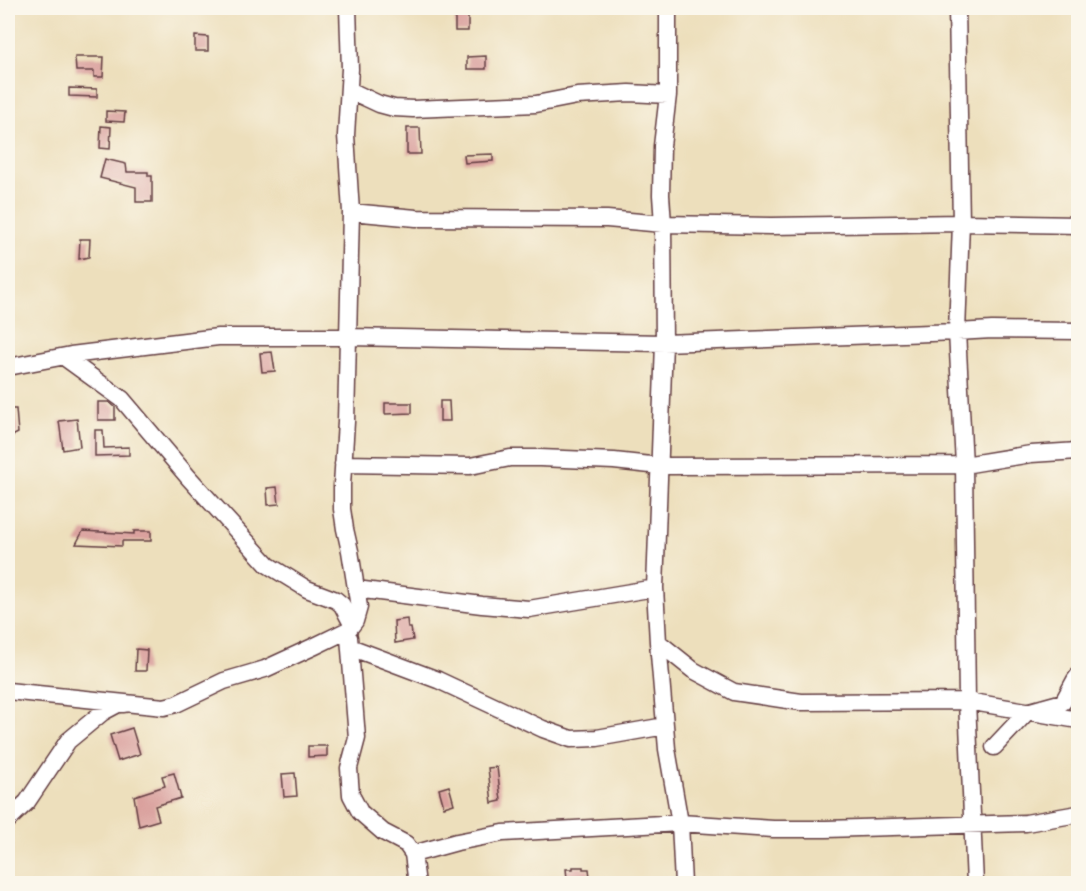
<svg xmlns="http://www.w3.org/2000/svg" width="1086" height="891" font-family="'IM FELL Great Primer',serif">
	<rect width="100%" height="100%" fill="#fbf7ec"/>
	<filter id="ink" filterUnits="userSpaceOnUse"><feTurbulence type="fractalNoise" baseFrequency=".0167" numOctaves="2"/><feDisplacementMap in="SourceGraphic" scale="12" xChannelSelector="R" yChannelSelector="G"/><feConvolveMatrix kernelMatrix="1 2 1 2 8 2 1 2 1" color-interpolation-filters="sRGB"/></filter>
	<filter id="wash" filterUnits="userSpaceOnUse"><feTurbulence type="fractalNoise" baseFrequency=".008" numOctaves="4" result="noise"/><feDisplacementMap in="SourceGraphic" scale="24" xChannelSelector="R" yChannelSelector="G"/><feGaussianBlur stdDeviation="1.35" result="paint"/><feColorMatrix in="noise" values="0 0 0 0 0 0 0 0 0 0 0 0 0 0 0 0 0 1.4 0 .05"/><feComposite in="paint" operator="in"/></filter>
	<g filter="url(#wash)">
		<rect width="100%" height="100%" fill="#eddfbc"/>
		<g id="blocks">
			<path fill="#daa19e" d="M 455,8 L 468,8 L 468,31 L 455,31 Z
				M 195,36 L 208,37 L 208,51 L 195,51 Z
				M 486,56 L 486,69 L 467,69 L 467,57 Z
				M 75,57 L 104,57 L 103,77 L 94,77 L 94,71 L 76,71 Z
				M 69,88 L 97,89 L 97,97 L 69,96 Z
				M 106,111 L 125,112 L 124,122 L 106,121 Z
				M 101,126 L 111,127 L 110,149 L 100,148 Z
				M 407,128 L 420,128 L 421,154 L 407,154 Z
				M 493,154 L 493,161 L 465,163 L 464,155 Z
				M 105,159 L 126,164 L 127,172 L 148,172 L 148,176 L 152,176 L 152,202 L 136,202 L 136,187 L 100,178 Z
				M 80,239 L 90,239 L 89,257 L 79,259 Z
				M 272,352 L 275,371 L 262,372 L 260,353 Z
				M 440,401 L 449,401 L 450,421 L 440,421 Z
				M 98,402 L 109,402 L 115,407 L 115,420 L 98,420 Z
				M 385,403 L 412,403 L 412,413 L 385,414 Z
				M 8,409 L 16,409 L 18,433 L 8,438 Z
				M 77,419 L 80,447 L 63,450 L 59,421 Z
				M 95,430 L 103,430 L 104,448 L 129,447 L 129,455 L 95,456 Z
				M 277,487 L 279,504 L 268,505 L 267,488 Z
				M 83,531 L 134,534 L 134,531 L 151,531 L 151,541 L 122,541 L 122,546 L 76,544 Z
				M 407,619 L 408,628 L 411,628 L 413,640 L 395,643 L 394,621 Z
				M 136,649 L 147,650 L 146,671 L 135,671 Z
				M 132,728 L 140,754 L 118,761 L 110,735 Z
				M 308,746 L 327,746 L 327,756 L 308,757 Z
				M 497,767 L 501,801 L 492,803 L 488,768 Z
				M 174,773 L 181,798 L 155,806 L 159,820 L 139,826 L 134,796 L 165,786 L 162,776 Z
				M 295,773 L 297,796 L 284,797 L 282,774 Z
				M 449,786 L 454,804 L 444,807 L 439,789 Z
				M 573,867 L 583,867 L 583,869 L 589,869 L 590,877 L 567,878 L 566,869 L 573,869 Z"/>
		</g>
	</g>
	<g filter="url(#ink)">
		<use href="#blocks" fill-opacity="0" stroke="#623c41" stroke-width="1.5"/>
		<g fill="none" stroke-linecap="round" stroke-linejoin="round">
			<g stroke="#623c41" stroke-width="19">
				<path id="minor" d="M 668,8 L 668,95 L 662,146 L 661,195 L 663,224 L 664,343 L 655,588 L 658,642 L 667,749 L 680,823 L 683,884
					M 957,8 L 961,223 L 957,332 L 964,465 L 967,701 L 975,884
					M 349,90 L 379,104 L 394,108 L 413,109 L 536,104 L 577,96 L 629,93 L 668,95
					M 351,212 L 416,218 L 607,219 L 663,224 L 772,226 L 961,223 L 1078,225
					M 64,357 L 122,399 L 189,478 L 268,565 L 307,589 L 336,600 L 342,605 L 352,624
					M 8,367 L 71,355 L 218,337 L 348,337 L 664,343 L 957,332 L 992,330 L 1078,331
					M 343,464 L 470,466 L 510,458 L 540,458 L 614,461 L 660,466 L 964,465 L 1031,454 L 1078,451
					M 356,589 L 482,605 L 529,609 L 655,588
					M 349,637 L 357,738 L 349,768 L 351,795 L 360,812 L 383,832 L 406,844 L 413,854 L 417,884
					M 658,642 L 693,670 L 734,692 L 801,702 L 967,701 L 1078,720
					M 350,647 L 438,680 L 543,729 L 571,739 L 597,738 L 665,726
					M 8,691 L 164,707 L 176,704 L 224,681 L 265,669 L 315,646 L 348,630 L 355,621 L 359,607 L 350,551 L 345,529 L 342,509 L 342,485 L 346,422 L 351,212 L 346,135 L 350,69 L 348,8
					M 994,747 L 1027,712 L 1063,702 L 1075,680 L 1078,676
					M 8,820 L 27,802 L 68,741 L 103,712 L 118,704 L 124,704
					M 413,854 L 457,842 L 503,833 L 680,823 L 773,829 L 826,829 L 1026,823 L 1078,814"/>
			</g>
			<use href="#minor" stroke="#fff" stroke-width="16"/>
		</g>
	</g>
	<rect width="1086" height="891" fill="none" stroke="#fbf7ec" stroke-width="30"/>
</svg>
